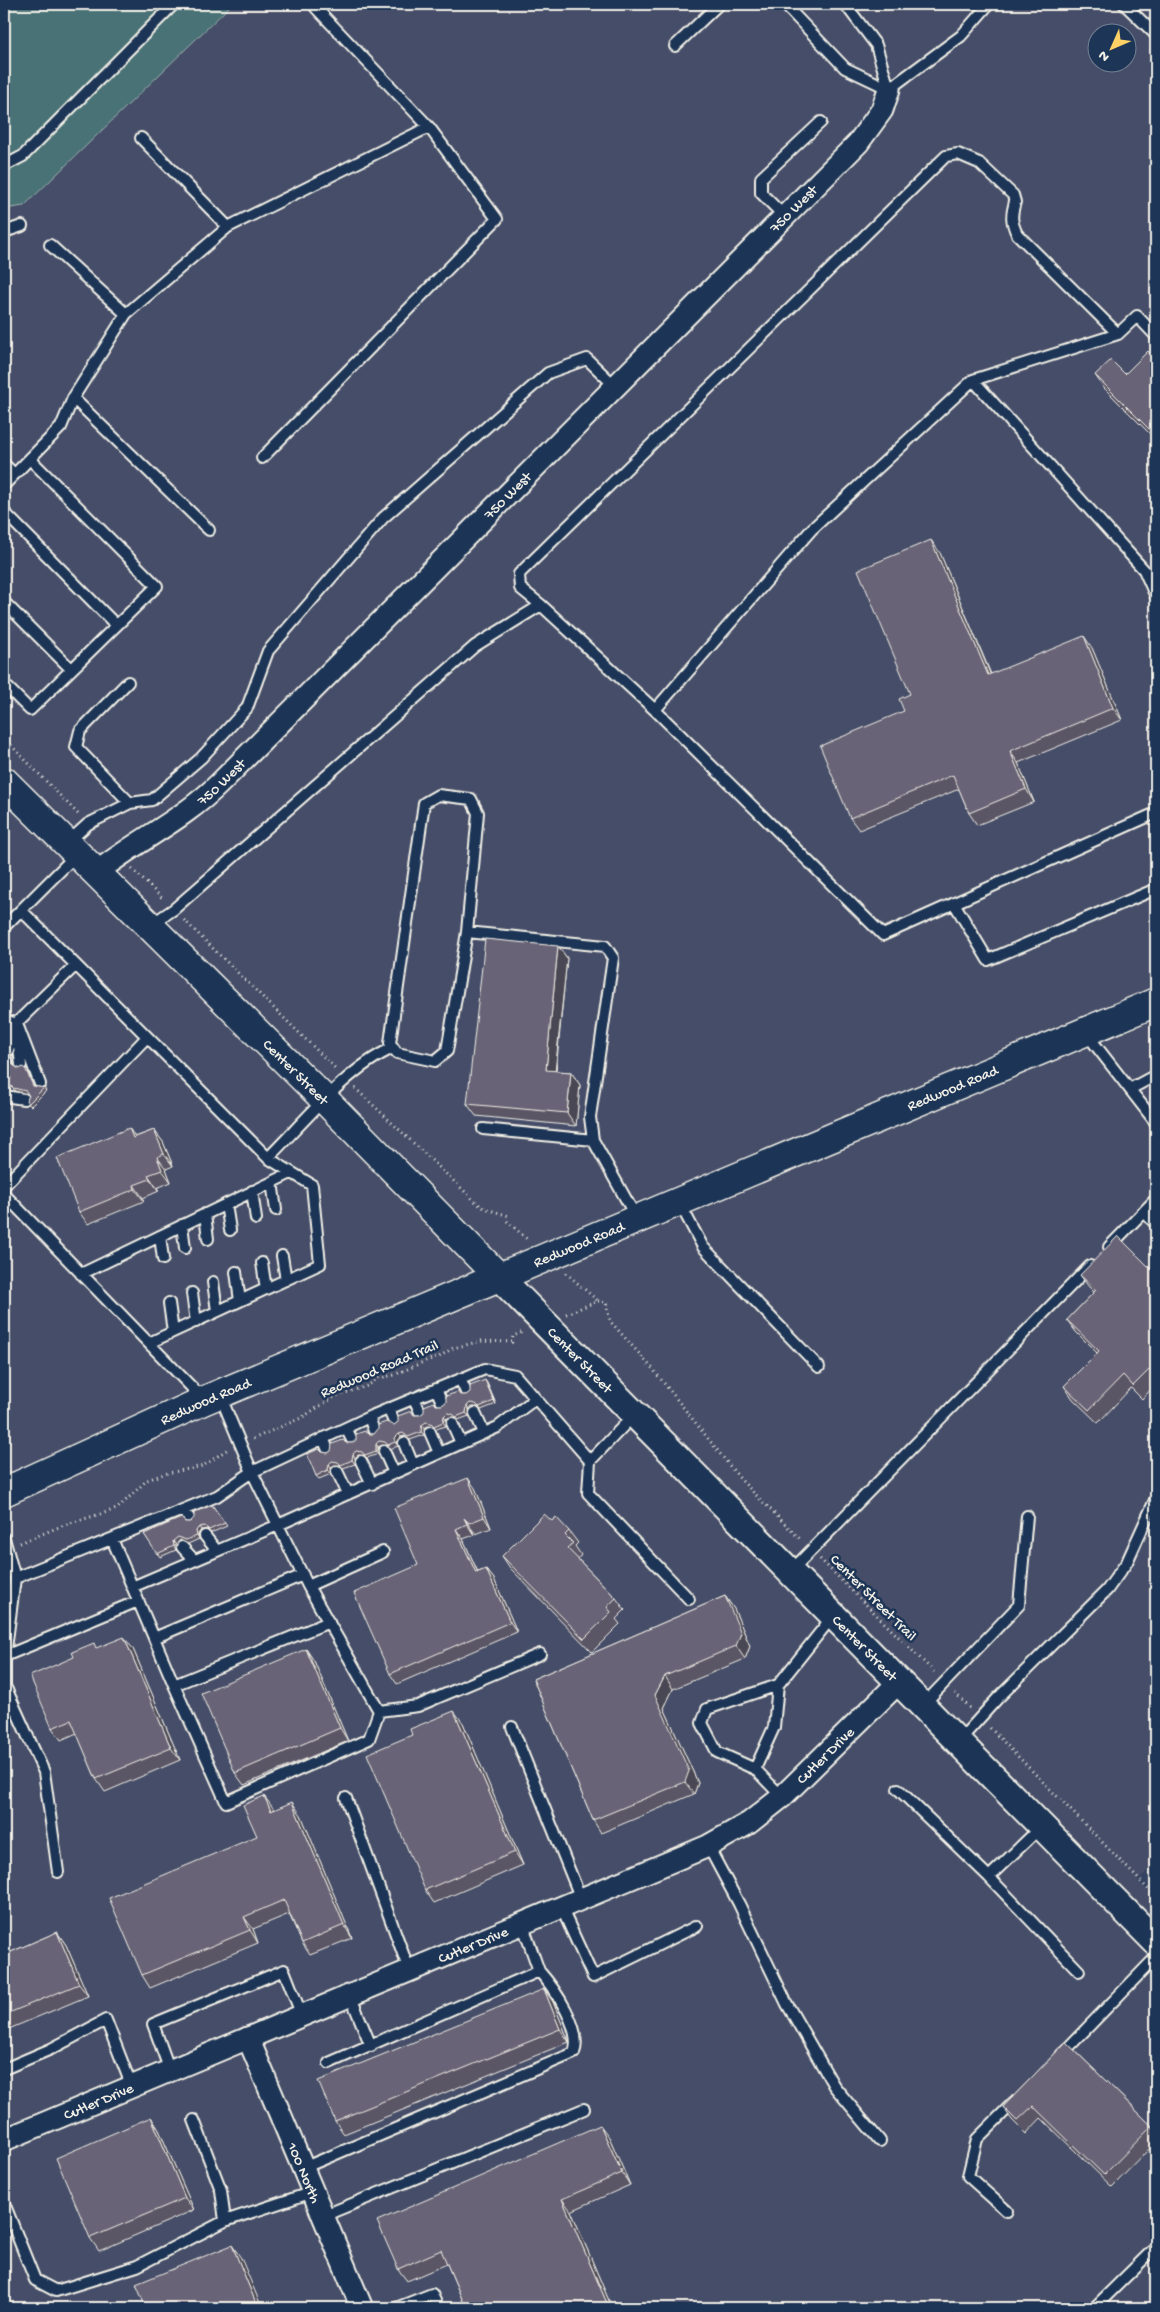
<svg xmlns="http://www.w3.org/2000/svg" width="1160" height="2312" font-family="'Gochi Hand',sans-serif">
	<rect width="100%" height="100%" fill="#344361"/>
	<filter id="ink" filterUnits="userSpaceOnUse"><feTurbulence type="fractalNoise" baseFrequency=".02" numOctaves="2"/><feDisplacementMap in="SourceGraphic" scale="10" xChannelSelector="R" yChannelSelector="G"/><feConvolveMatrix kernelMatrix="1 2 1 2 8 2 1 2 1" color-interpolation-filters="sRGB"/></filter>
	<g filter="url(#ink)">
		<path fill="#444d68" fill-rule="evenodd" d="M 232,4 L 1156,4 L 1156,1862 L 1138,1881 L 1156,1899 L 1156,2308 L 4,2308 L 4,209 L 24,206 ZM 1098,32 L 1128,32 L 1128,62 L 1098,62 Z"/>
		<path fill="#4a7276" stroke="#9fb2af" d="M 4,4 L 232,4 L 24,206 L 4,209 Z"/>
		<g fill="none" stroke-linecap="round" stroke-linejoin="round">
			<g stroke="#f4f1e8" stroke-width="14">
				<path id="service" d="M 784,4 L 845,68 L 889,89
					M 845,4 L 876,45 L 889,89 L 961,36 L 989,4
					M 1124,4 L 1156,35
					M 316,8 L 429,127
					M 675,46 L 719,4
					M 141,138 L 228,227
					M 4,166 L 23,156 L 174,4
					M 785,217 L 761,193 L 761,178 L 821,122
					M 4,232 L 22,226
					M 50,245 L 126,314
					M 973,380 L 1144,570 L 1156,597
					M 73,398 L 209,530
					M 4,464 L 14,474
					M 4,485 L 61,427 L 73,398 L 126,314 L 228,227 L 429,127 L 497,219 L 262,458
					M 4,512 L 116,625
					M 4,602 L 71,669
					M 541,605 L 520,588 L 519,574 L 946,156 L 958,154 L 979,163 L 1013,195 L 1015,202 C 1011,215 1011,222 1017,234 L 1118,334
					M 128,682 L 80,731 L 76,747 L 130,803
					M 4,684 L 30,710 L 157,586 L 30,459
					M 655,710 L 812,529 L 973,380 L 1118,334 L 1137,316 L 1156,336
					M 67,843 L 88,824 L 130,803 L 152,800 L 201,758 L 247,708 L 268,651 L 383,518 L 548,373 L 587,359 L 616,387
					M 954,903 L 988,960 L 1156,889
					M 21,910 L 77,854
					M 152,924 L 174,909 L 475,646 L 541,605 L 655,710 L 883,935 L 1156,813
					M 4,927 L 21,910 L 268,1158 L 312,1185 L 320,1264 L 149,1343
					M 467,932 L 478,813 L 471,799 L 438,795 L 424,803 L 390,1043 L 397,1053 L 435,1061 L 447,1051 L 467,932 L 605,946 L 613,958 L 590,1117 L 593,1140
					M 4,1020 L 17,1024
					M 17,1024 L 40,1084
					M 1086,1033 L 1156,1123
					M 4,1035 L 76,965
					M 18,1037 L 21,1065
					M 7,1052 L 16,1027
					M 4,1081 L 6,1081
					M 1130,1089 L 1156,1075
					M 4,1096 L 24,1099
					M 483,1129 L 593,1140 L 637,1219
					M 268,1158 C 304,1122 347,1068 393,1048
					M 272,1182 L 276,1210
					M 4,1186 L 147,1037
					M 252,1191 L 256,1219
					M 4,1194 L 204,1400
					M 226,1204 L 230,1230
					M 680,1204 L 703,1247 L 819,1367
					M 1144,1212 L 1156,1224
					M 205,1214 L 208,1239
					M 182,1225 L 185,1248
					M 160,1236 L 163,1259
					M 1109,1247 L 1156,1199
					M 282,1256 L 286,1280
					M 262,1263 L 266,1289
					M 236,1272 L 240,1301
					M 81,1274 L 291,1173
					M 213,1282 L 217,1311
					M 192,1293 L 196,1322
					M 169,1303 L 173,1332
					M 460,1379 L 466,1392
					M 436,1389 L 442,1402
					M 220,1395 L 252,1472 L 369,1417 L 485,1369 L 515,1375 L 590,1461 L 634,1415
					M 414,1398 L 420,1412
					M 388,1408 L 394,1422
					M 475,1413 L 484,1433
					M 369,1417 L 374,1431
					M 452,1423 L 461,1443
					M 346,1428 L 352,1440
					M 430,1432 L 439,1453
					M 323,1438 L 328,1450
					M 404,1443 L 413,1465
					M 384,1451 L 394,1473
					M 361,1461 L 372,1484
					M 590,1461 L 588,1493 L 689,1599
					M 337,1471 L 348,1494
					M 182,1510 L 190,1519
					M 205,1536 L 217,1551
					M 4,1538 L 15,1578 L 217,1496 L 252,1472 L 308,1586 L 379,1711 L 418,1706 L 540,1654
					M 112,1539 L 174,1685
					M 182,1547 L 194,1560
					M 790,1572 L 1090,1266
					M 15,1578 L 5,1656 L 5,1686 L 44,1772 L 58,1872
					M 308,1586 L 383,1552
					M 132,1587 L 278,1525 L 498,1427 L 535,1399
					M 329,1622 L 174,1685 L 226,1802 L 369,1739 L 379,1711
					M 154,1638 L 303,1575
					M 5,1656 L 138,1601
					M 778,1685 L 833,1616
					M 923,1705 L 1019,1605 L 1027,1516
					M 512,1727 L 581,1899
					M 959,1741 L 997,1699 L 1107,1590 L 1127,1562 L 1156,1498
					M 755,1769 L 774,1727 L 778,1685 L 707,1709 L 702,1723 L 717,1752 L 755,1769 L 782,1797
					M 898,1789 L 989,1877
					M 346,1798 L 409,1970
					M 1041,1827 L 989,1877 L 1079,1971
					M 708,1846 L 739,1904 L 787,2004 L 834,2086 L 880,2141
					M 561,1907 L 593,1977 L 697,1926
					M 350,1995 L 371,2046
					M 1061,2055 L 1156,1957
					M 329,2063 L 539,1971 L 522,1923
					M 4,2069 L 51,2049 L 106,2020 L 132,2087
					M 170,2071 L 153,2024 L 284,1970 L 302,2016
					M 194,2120 L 221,2190 L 225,2221
					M 303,2168 L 574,2053 C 583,2030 555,1989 539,1971
					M 4,2203 L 35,2280 L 56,2291 L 137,2266 L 225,2221 L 313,2192
					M 1007,2211 L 968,2176 L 977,2139 L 1014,2102
					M 323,2216 L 584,2109
					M 396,2308 L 432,2294 L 438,2308
					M 1094,2308 L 1156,2247"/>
			</g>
			<g stroke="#f4f1e8" stroke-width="25">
				<g id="minor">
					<path id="s1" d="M 96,873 C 136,841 183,820 220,783 L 858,143 L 882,110 L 889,89"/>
					<path id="s2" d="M 248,2038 L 362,2308"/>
					<path id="s3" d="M 4,2140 L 708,1846 L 749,1823 L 782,1797 L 899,1682"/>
				</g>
			</g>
			<g stroke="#f4f1e8" stroke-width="30">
				<g id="tertiary">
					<path id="s4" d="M 499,1277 L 1156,1942"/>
				</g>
			</g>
			<g stroke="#f4f1e8" stroke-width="31">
				<g id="secondary">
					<path id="s5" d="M 4,781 L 325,1100 L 499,1277"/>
					<path id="s6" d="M 4,1492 L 205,1400 L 1156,1002"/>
				</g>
			</g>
			<path stroke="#f4f1e8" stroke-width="3" stroke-dasharray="1 4" stroke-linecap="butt" d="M 4,738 L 79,815
				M 132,869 L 163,899
				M 184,920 L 336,1069
				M 355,1088 L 477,1203 L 484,1208 L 509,1216
				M 507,1221 L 529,1241
				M 566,1273 L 598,1301
				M 598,1301 L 606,1302 L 610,1321 L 652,1368 L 741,1480 L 801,1540
				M 566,1314 L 598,1301
				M 253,1439 L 301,1418 L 336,1396 L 367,1386 L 380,1378 L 394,1375 L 428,1360 L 439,1357 L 453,1348 L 482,1341 L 512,1342 L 513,1336 L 523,1332
				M 20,1543 L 64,1525 L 117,1509 L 147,1480 L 164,1474 L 203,1466 L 228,1449
				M 820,1559 L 934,1672
				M 955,1693 L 970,1708
				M 990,1728 L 1156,1897"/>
			<use href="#service" stroke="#1d3557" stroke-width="10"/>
			<use href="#minor" stroke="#1d3557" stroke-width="21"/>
			<use href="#tertiary" stroke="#1d3557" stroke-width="26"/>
			<use href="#secondary" stroke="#1d3557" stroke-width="28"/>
		</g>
		<path fill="#5a5666" stroke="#f4f1e8" d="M 1156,360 L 1156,440 L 1104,388 L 1095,375 L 1125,374 Z
			M 940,553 L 991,674 L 1092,648 L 1122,720 L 1018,763 L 1034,802 L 977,825 L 969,813 L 959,789 L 859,830 L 850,818 L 904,711 L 910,694 Z
			M 558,946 L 567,958 L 556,1071 L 571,1072 L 580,1085 L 576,1126 L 476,1116 L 467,1104 Z
			M 10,1053 L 12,1057 L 15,1066 L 28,1073 L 34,1086 L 44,1088 L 46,1091 L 31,1106 L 26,1101 L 29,1096 L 28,1094 L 15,1091 L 8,1083 L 11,1077 L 9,1075 L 4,1075 L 4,1055 L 5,1056 Z
			M 154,1130 L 163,1142 L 173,1166 L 166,1169 L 171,1182 L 157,1188 L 159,1191 L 143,1198 L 144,1201 L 88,1224 L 79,1212 L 135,1137 Z
			M 1156,1274 L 1156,1384 L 1142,1399 L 1131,1388 L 1098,1423 L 1073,1399 L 1064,1386 L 1097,1353 L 1076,1332 L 1067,1320 L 1094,1292 L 1089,1287 L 1080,1275 Z
			M 487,1383 L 496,1404 L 481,1410 L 479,1407 L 473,1407 L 469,1409 L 469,1416 L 458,1420 L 456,1417 L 450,1417 L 446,1419 L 446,1426 L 436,1429 L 434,1426 L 428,1426 L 424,1428 L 424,1435 L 410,1440 L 405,1436 L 401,1437 L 397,1442 L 398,1446 L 390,1449 L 388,1445 L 382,1445 L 378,1447 L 378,1454 L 367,1458 L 364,1455 L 358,1455 L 355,1458 L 355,1464 L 343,1468 L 340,1465 L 334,1465 L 331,1468 L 331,1474 L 319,1479 L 316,1476 L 322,1452 L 328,1453 L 346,1443 L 352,1443 L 370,1434 L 374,1434 L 394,1425 L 414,1415 L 420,1415 L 436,1405 L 442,1405 L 460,1395 L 466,1395 Z
			M 475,1488 L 491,1528 L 476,1534 L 471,1528 L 474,1535 L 463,1539 L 478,1572 L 486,1569 L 494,1579 L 517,1632 L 397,1684 L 390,1674 L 418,1565 Z
			M 212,1505 L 227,1526 L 211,1533 L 207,1529 L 201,1530 L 198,1534 L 199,1539 L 188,1544 L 180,1540 L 176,1545 L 176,1550 L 160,1557 L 144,1534 L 185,1522 L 190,1522 Z
			M 552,1521 L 569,1531 L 578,1543 L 575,1546 L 581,1555 L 578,1559 L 616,1598 L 625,1610 L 616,1619 L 620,1624 L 592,1652 L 510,1568 L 502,1556 Z
			M 725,1596 L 734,1609 L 750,1646 L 745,1659 L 673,1689 L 664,1708 L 698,1783 L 694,1794 L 601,1833 L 593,1820 L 533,1679 Z
			M 97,1648 L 133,1649 L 180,1760 L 105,1792 L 96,1779 L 77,1733 L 61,1740 L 52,1728 Z
			M 306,1649 L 314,1661 L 348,1741 L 244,1785 L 235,1773 Z
			M 463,1723 L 523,1865 L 434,1903 L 425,1890 Z
			M 273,1808 L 274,1810 L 301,1815 L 352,1938 L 310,1955 L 302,1943 L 289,1914 L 253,1929 L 258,1943 L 150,1988 L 142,1975 L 257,1836 Z
			M 57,1932 L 66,1945 L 88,1996 L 4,2031 L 4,1955 Z
			M 553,2002 L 569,2042 L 344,2134 L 335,2121 Z
			M 1066,2042 L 1152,2126 L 1156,2132 L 1156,2142 L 1112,2187 L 1041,2118 L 1026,2134 L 1012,2120 L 1003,2107 Z
			M 151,2117 L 159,2130 L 194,2210 L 99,2251 L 90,2238 Z
			M 609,2137 L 630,2185 L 571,2211 L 612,2308 L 466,2308 L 447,2264 L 407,2281 L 398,2269 Z"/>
		<path fill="#4a4653" stroke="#f4f1e8" d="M 931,540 L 940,553 L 996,688 L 988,675 Z
			M 1084,636 L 1092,648 L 1122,720 L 1113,708 Z
			M 1010,751 L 1018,763 L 1034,802 L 1026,789 Z
			M 558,946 L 567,958 L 554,1082 L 546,1070 Z
			M 10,1053 L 12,1057 L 15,1069 L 13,1065 Z
			M 571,1072 L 580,1085 L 576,1126 L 567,1113 Z
			M 129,1128 L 138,1141 L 133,1138 Z
			M 154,1130 L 163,1142 L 173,1166 L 164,1154 Z
			M 157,1157 L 166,1169 L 171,1182 L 162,1170 Z
			M 148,1175 L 157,1188 L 159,1191 L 150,1179 Z
			M 134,1185 L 143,1198 L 144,1201 L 135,1189 Z
			M 485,1380 L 487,1383 L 496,1404 L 494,1401 Z
			M 467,1406 L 469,1409 L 469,1416 L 466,1413 Z
			M 444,1416 L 446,1419 L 446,1426 L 443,1422 Z
			M 422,1425 L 424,1428 L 424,1435 L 421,1432 Z
			M 399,1434 L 401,1437 L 397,1442 L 398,1446 L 395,1442 L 395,1438 Z
			M 376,1444 L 378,1447 L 378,1454 L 376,1451 Z
			M 353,1454 L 355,1458 L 355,1464 L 352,1460 Z
			M 329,1464 L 331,1468 L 331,1474 L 328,1470 Z
			M 468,1478 L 475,1488 L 491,1528 L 484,1517 Z
			M 464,1518 L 471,1528 L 474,1535 L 467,1524 Z
			M 199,1527 L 201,1530 L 198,1534 L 199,1539 L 197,1536 L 196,1531 Z
			M 456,1529 L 463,1539 L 483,1584 L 476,1573 Z
			M 173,1541 L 176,1545 L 176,1550 L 174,1546 Z
			M 486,1569 L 494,1579 L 517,1632 L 510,1622 Z
			M 725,1596 L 734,1609 L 750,1646 L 745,1659 L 736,1646 Z
			M 124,1637 L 133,1649 L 180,1760 L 171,1748 Z
			M 306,1649 L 314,1661 L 348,1741 L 340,1728 Z
			M 665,1676 L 673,1689 L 664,1708 L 698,1783 L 694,1794 L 685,1782 L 655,1695 Z
			M 454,1711 L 463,1723 L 523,1865 L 515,1852 Z
			M 264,1796 L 273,1808 L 280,1823 L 271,1811 Z
			M 292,1802 L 301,1815 L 352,1938 L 344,1925 Z
			M 244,1917 L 253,1929 L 258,1943 L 250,1930 Z
			M 57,1932 L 66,1945 L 88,1996 L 79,1984 Z
			M 544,1989 L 553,2002 L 569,2042 L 560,2029 Z
			M 151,2117 L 159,2130 L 194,2210 L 185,2198 Z
			M 600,2125 L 609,2137 L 630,2185 L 622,2173 Z
			M 562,2199 L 571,2211 L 612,2308 L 609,2308 Z
			M 232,2245 L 241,2258 L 262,2308 L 258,2308 Z"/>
		<path fill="#696477" stroke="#f4f1e8" d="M 1148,351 L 1156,360 L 1156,436 L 1095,375 L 1111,360 L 1125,374 Z
			M 931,540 L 988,675 L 1084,636 L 1113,708 L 1010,751 L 1026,789 L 969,813 L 953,775 L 850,818 L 820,746 L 904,711 L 899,699 L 910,694 L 858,570 Z
			M 485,939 L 558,946 L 546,1070 L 571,1072 L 567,1113 L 467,1104 Z
			M 10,1053 L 13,1065 L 19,1069 L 23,1067 L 26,1070 L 33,1086 L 44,1088 L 29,1103 L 26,1101 L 29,1096 L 26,1091 L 13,1088 L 8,1083 L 11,1077 L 8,1072 L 4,1072 L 4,1055 L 5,1056 Z
			M 129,1128 L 133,1138 L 154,1130 L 164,1154 L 157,1157 L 162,1170 L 148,1175 L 150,1179 L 134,1185 L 135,1189 L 79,1212 L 57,1158 Z
			M 1118,1236 L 1156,1274 L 1156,1363 L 1133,1386 L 1123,1375 L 1089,1410 L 1064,1386 L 1099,1351 L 1067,1320 L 1096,1290 L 1080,1275 Z
			M 485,1380 L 494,1401 L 479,1407 L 476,1404 L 470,1403 L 467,1406 L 466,1413 L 456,1417 L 453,1414 L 447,1413 L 444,1416 L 443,1422 L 434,1426 L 431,1423 L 426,1422 L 422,1425 L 421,1432 L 408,1437 L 403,1433 L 399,1434 L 395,1438 L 395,1442 L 388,1445 L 385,1442 L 379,1441 L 376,1444 L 376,1451 L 365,1455 L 362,1452 L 356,1451 L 353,1454 L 352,1460 L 341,1465 L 338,1462 L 332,1461 L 329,1464 L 328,1470 L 316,1476 L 307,1454 L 319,1449 L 322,1452 L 328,1453 L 331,1451 L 332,1444 L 343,1440 L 346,1443 L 352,1443 L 356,1440 L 356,1434 L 365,1431 L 370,1434 L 374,1434 L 378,1429 L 378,1425 L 386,1422 L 394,1425 L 398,1422 L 398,1416 L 411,1411 L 414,1415 L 420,1415 L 424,1412 L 424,1406 L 434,1402 L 436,1405 L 442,1405 L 446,1402 L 446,1396 L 458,1392 L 460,1395 L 466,1395 L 470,1392 L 470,1386 Z
			M 468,1478 L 484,1517 L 469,1523 L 464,1518 L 467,1524 L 456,1529 L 476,1573 L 486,1569 L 510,1622 L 390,1674 L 354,1593 L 418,1565 L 394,1508 Z
			M 212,1505 L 225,1523 L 209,1530 L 205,1526 L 199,1527 L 196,1531 L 197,1536 L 186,1540 L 178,1537 L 173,1541 L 174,1546 L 157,1554 L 144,1534 L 181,1518 L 185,1522 L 190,1522 L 194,1518 L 194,1513 Z
			M 544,1514 L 552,1521 L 556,1517 L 569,1531 L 565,1535 L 573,1543 L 567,1548 L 616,1598 L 607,1607 L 611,1612 L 584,1639 L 502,1556 Z
			M 725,1596 L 741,1633 L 736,1646 L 665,1676 L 655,1695 L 689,1771 L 685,1782 L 593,1820 L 533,1679 Z
			M 124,1637 L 171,1748 L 96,1779 L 71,1720 L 52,1728 L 30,1676 L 74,1657 L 72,1652 L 94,1643 L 96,1648 Z
			M 306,1649 L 340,1728 L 235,1773 L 201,1693 Z
			M 454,1711 L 515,1852 L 425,1890 L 367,1754 L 412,1735 L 410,1729 Z
			M 264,1796 L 271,1811 L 292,1802 L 344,1925 L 302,1943 L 284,1900 L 244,1917 L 250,1930 L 142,1975 L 109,1898 L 257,1836 L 243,1805 Z
			M 57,1932 L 79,1984 L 4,2015 L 4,1955 Z
			M 544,1989 L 560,2029 L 335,2121 L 318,2081 Z
			M 1066,2042 L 1152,2126 L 1104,2175 L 1033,2106 L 1017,2121 L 1003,2107 Z
			M 151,2117 L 185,2198 L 90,2238 L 56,2158 Z
			M 600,2125 L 622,2173 L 562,2199 L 609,2308 L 466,2308 L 441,2250 L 398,2269 L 377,2221 Z
			M 232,2245 L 258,2308 L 146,2308 L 136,2284 Z
			M 1156,2297 L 1156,2308 L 1145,2308 Z"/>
	</g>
	<g text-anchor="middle" stroke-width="5" stroke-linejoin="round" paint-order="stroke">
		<g font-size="15" fill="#f4f1e8" stroke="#1d3557">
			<text dy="5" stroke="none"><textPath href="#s1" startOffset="965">750 West</textPath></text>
			<text dy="5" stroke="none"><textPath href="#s1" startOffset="560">750 West</textPath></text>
			<text dy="5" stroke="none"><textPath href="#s1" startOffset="155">750 West</textPath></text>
			<text dy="5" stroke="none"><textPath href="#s5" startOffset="412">Center Street</textPath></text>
			<text dy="5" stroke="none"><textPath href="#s6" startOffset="1031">Redwood Road</textPath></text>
			<text dy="5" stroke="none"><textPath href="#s6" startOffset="626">Redwood Road</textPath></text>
			<text dy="5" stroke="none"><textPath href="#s4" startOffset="116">Center Street</textPath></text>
			<text transform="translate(379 1368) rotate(-23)" y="5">Redwood Road Trail</text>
			<text dy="5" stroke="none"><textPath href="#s6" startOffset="221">Redwood Road</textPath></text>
			<text transform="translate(874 1597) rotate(45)" y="5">Center Street Trail</text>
			<text dy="5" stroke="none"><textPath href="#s4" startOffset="521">Center Street</textPath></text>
			<text dy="5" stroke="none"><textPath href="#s3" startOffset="912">Cutler Drive</textPath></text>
			<text dy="5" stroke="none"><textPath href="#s3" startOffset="508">Cutler Drive</textPath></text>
			<text dy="5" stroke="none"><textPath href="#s3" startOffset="102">Cutler Drive</textPath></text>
			<text dy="5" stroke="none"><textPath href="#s2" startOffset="146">100 North</textPath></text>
		</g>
	</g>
	<rect width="1160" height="2312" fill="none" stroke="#1d3557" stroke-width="20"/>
	<rect x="10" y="10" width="1140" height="2292" fill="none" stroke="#f4f1e8" stroke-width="2" filter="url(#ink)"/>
	<g transform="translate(1112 48) rotate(225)"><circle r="24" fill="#1d3557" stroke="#738091"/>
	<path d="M0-4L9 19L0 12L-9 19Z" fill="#ffd166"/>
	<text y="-8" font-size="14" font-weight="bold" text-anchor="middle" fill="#f4f1e8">N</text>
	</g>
</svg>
